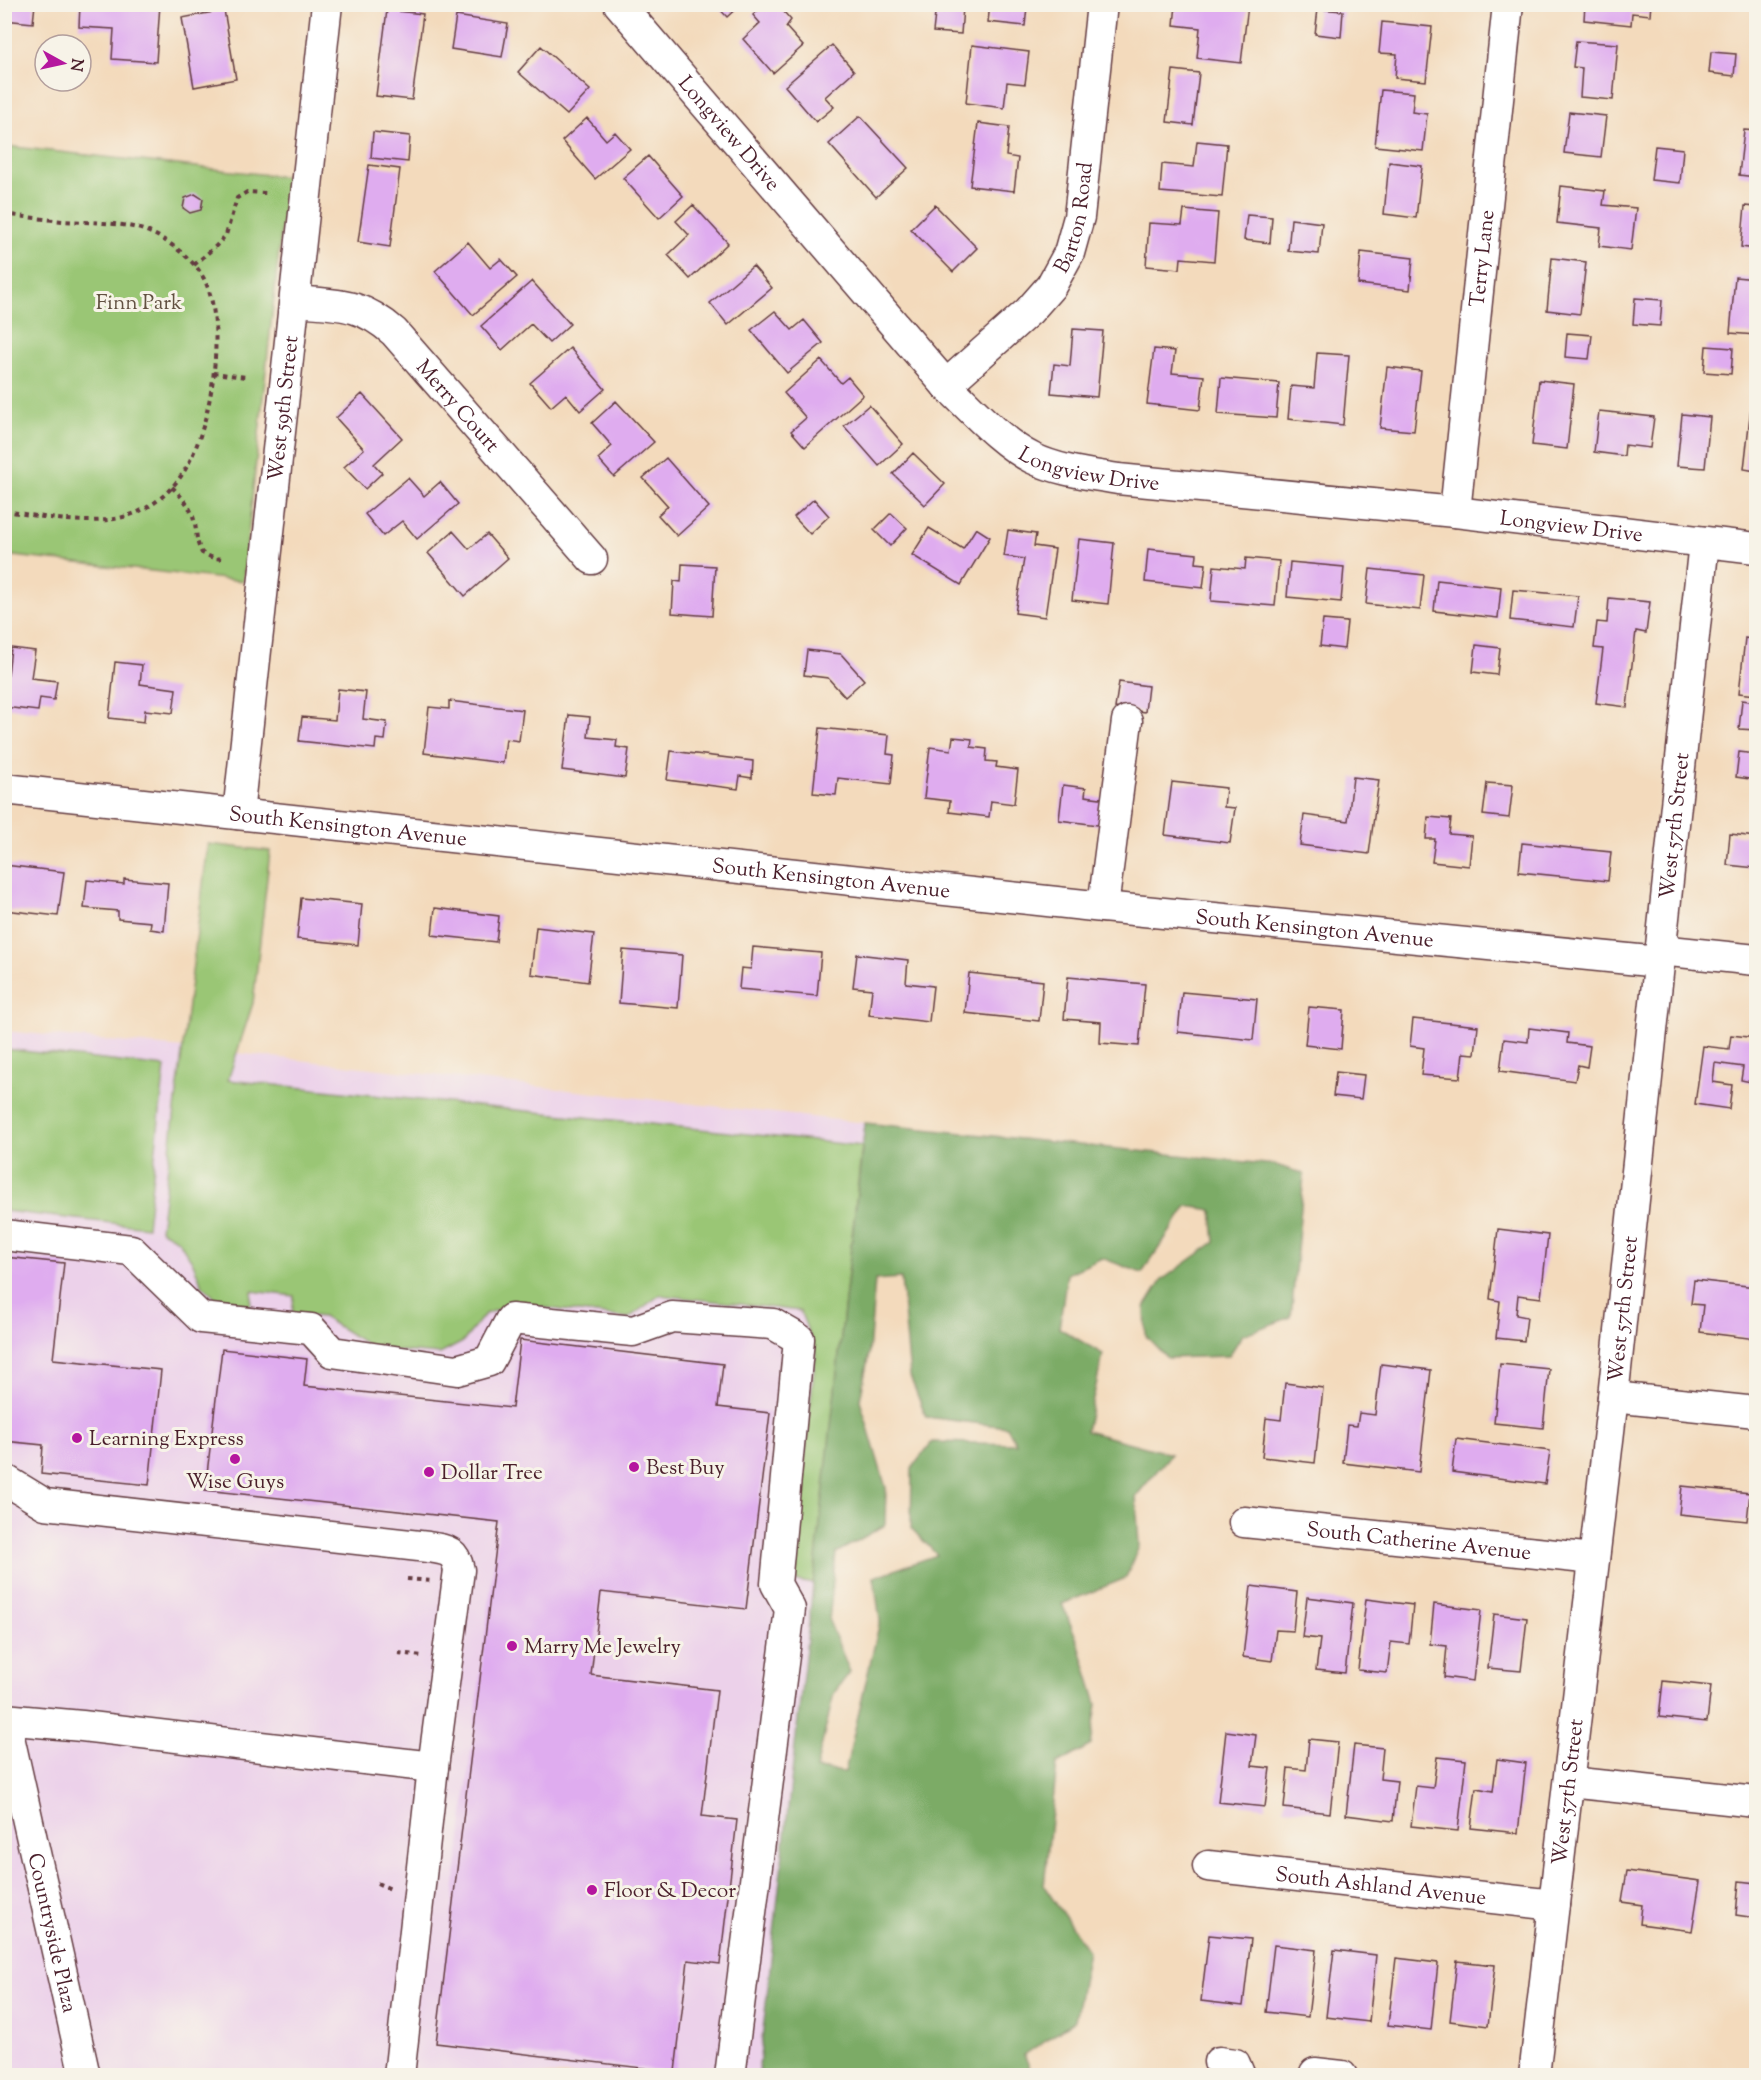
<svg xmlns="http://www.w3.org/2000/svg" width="1761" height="2080" font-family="'Sorts Mill Goudy',serif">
	<rect width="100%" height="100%" fill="#f7f3e8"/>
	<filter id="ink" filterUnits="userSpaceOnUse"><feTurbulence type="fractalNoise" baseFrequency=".0167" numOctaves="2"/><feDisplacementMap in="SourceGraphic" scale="12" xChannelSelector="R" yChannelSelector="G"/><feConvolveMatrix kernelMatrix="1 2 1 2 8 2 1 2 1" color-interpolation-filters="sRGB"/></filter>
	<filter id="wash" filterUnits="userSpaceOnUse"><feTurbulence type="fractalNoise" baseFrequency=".008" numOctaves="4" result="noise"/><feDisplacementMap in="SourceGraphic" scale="24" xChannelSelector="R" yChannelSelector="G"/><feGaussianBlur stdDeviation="1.35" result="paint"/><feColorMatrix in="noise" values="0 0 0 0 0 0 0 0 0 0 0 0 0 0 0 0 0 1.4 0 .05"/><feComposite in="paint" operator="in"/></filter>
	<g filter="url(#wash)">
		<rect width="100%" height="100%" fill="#f3dabc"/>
		<path fill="#ecd1ea" d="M 4,1031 L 236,1053 L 865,1123 L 758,2075 L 5,2075 Z"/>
		<path fill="#9ac674" stroke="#727250" stroke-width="1.5" d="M 5,146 L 287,177 L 243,581 L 5,555 Z
			M 208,844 L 270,851 L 253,1003 L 228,1080 L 862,1146 L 814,1584 L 792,1580 L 816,1351 L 800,1311 L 660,1295 L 629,1318 L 513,1304 L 485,1314 L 463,1342 L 440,1354 L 374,1349 L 323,1317 L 292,1314 L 294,1296 L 252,1291 L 250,1308 L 231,1306 L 216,1299 L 202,1285 L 192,1261 L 178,1240 L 160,1230 Z
			M 5,1049 L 165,1067 L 147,1227 L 5,1211 Z"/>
		<path fill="#7bab66" stroke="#626548" stroke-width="1.5" fill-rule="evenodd" d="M 865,1123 L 1276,1165 L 1304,1174 L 1291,1317 L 1242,1335 L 1229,1356 L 1167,1358 L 1146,1336 L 1145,1307 L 1162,1280 L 1215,1242 L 1212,1210 L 1187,1206 L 1142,1273 L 1102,1258 L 1067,1274 L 1059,1328 L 1103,1354 L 1086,1431 L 1171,1454 L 1136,1496 L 1139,1546 L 1126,1578 L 1062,1604 L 1078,1642 L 1097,1704 L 1091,1745 L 1057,1764 L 1044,1886 L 1088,1951 L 1075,2020 L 1024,2055 L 1033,2074 L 1047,2075 L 758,2075 ZM 901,1278 L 910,1376 L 926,1417 L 1007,1427 L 1016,1444 L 932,1442 L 912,1468 L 911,1528 L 937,1555 L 874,1577 L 880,1621 L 845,1772 L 816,1769 L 834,1693 L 850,1672 L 829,1621 L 836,1553 L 885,1525 L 886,1488 L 860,1400 L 869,1353 L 875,1280 Z"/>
		<g id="blocks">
			<path fill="#dfacef" d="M 4,4 L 35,4 L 33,23 L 4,20 Z
				M 80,4 L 160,4 L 156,62 L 112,59 L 114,29 L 79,27 Z
				M 715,4 L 741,4 L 727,17 Z
				M 765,4 L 777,4 L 791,20 L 786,27 L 803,46 L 773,73 L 743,39 L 760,23 L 753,15 Z
				M 990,4 L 1033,4 L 1033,7 L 1027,7 L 1025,26 L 988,22 Z
				M 1176,4 L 1248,5 L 1241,63 L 1197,58 L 1200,28 L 1174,25 Z
				M 1585,4 L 1651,4 L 1650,15 L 1632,13 L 1631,25 L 1584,20 Z
				M 936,5 L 963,7 L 961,34 L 933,32 Z
				M 1318,9 L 1343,11 L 1341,37 L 1315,34 Z
				M 224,10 L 236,79 L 194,87 L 182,18 Z
				M 387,10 L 423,14 L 412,100 L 376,96 Z
				M 456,16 L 508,24 L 502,57 L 451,49 Z
				M 1382,22 L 1432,27 L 1426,81 L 1395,78 L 1397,54 L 1379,53 Z
				M 1576,41 L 1618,44 L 1613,100 L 1580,97 L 1582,68 L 1573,67 Z
				M 832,45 L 854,71 L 825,97 L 834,107 L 816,122 L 785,86 Z
				M 972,45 L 1029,52 L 1025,84 L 1007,82 L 1004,108 L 966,103 Z
				M 541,46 L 590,90 L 567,115 L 518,72 Z
				M 1711,52 L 1736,54 L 1734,76 L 1709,73 Z
				M 1173,70 L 1199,73 L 1193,125 L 1167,122 Z
				M 1381,90 L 1414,93 L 1412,112 L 1427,114 L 1423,151 L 1375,146 Z
				M 1569,112 L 1606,116 L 1601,157 L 1564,153 Z
				M 860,116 L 908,168 L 876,197 L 829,144 Z
				M 587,118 L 606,140 L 615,132 L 630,149 L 595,179 L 562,141 Z
				M 978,123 L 1009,127 L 1006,156 L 1018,158 L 1014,191 L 970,186 Z
				M 1744,130 L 1756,131 L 1756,177 L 1739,175 Z
				M 373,132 L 410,136 L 408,162 L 371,158 Z
				M 1197,141 L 1227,144 L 1222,197 L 1160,192 L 1162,164 L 1194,167 Z
				M 1655,146 L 1683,149 L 1680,183 L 1651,180 Z
				M 648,156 L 683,196 L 659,218 L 623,178 Z
				M 1389,162 L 1422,166 L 1416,218 L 1384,214 Z
				M 369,165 L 400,169 L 390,247 L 358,242 Z
				M 1561,186 L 1605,191 L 1603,205 L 1636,208 L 1631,250 L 1599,246 L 1601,228 L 1557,223 Z
				M 195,194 L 203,199 L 201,210 L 190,213 L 183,208 L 185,198 Z
				M 693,205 L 728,243 L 690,279 L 668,255 L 689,235 L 676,221 Z
				M 935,205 L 977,248 L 953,272 L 911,229 Z
				M 1745,206 L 1756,207 L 1756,249 L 1741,247 Z
				M 1184,210 L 1218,213 L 1214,261 L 1181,258 L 1180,269 L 1146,266 L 1149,223 L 1182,225 Z
				M 1247,215 L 1272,217 L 1270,243 L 1244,240 Z
				M 1291,219 L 1322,223 L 1319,254 L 1288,251 Z
				M 468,242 L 490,268 L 501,259 L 517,277 L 473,315 L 435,271 Z
				M 1361,252 L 1413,258 L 1410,290 L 1358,284 Z
				M 1552,258 L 1586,262 L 1580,314 L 1547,310 Z
				M 753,266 L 772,288 L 728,325 L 710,303 Z
				M 1735,277 L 1756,279 L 1756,335 L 1730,333 Z
				M 532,281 L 570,324 L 549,343 L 531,324 L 502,350 L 481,326 Z
				M 1635,298 L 1662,300 L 1660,326 L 1633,324 Z
				M 775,311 L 792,330 L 804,320 L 823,343 L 787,373 L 751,330 Z
				M 1073,329 L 1103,331 L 1097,397 L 1051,393 L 1054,364 L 1070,366 Z
				M 1567,333 L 1592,335 L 1589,359 L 1565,357 Z
				M 1706,346 L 1733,348 L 1731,374 L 1704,372 Z
				M 570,348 L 605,389 L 580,411 L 566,394 L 551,407 L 530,383 Z
				M 1154,349 L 1175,351 L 1172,373 L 1204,376 L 1200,410 L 1147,404 Z
				M 1317,353 L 1349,355 L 1343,425 L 1288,419 L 1291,386 L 1314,388 Z
				M 821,360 L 841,383 L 848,377 L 863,395 L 805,447 L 791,431 L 806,418 L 784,393 Z
				M 1387,367 L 1421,371 L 1414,431 L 1380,428 Z
				M 1221,378 L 1279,383 L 1276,418 L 1218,414 Z
				M 1539,380 L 1574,384 L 1567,449 L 1532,445 Z
				M 362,394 L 402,438 L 374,464 L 382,473 L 365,489 L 344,467 L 364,449 L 336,418 Z
				M 616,401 L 654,442 L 614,477 L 598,459 L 612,446 L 592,423 Z
				M 869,405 L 903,444 L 879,466 L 844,426 Z
				M 1751,407 L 1756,408 L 1756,471 L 1744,469 Z
				M 1599,411 L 1654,417 L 1650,448 L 1625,445 L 1624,456 L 1594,452 Z
				M 1682,414 L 1710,417 L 1705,468 L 1677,466 Z
				M 913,453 L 945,484 L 925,505 L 893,474 Z
				M 666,458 L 709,507 L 677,536 L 658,515 L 668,506 L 643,478 Z
				M 408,478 L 424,496 L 440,482 L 458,504 L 417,539 L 402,521 L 383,536 L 365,514 Z
				M 814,499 L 829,516 L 810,534 L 794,517 Z
				M 891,513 L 907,528 L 890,546 L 874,530 Z
				M 929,528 L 963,549 L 976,528 L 990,537 L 961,585 L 912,555 Z
				M 1008,530 L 1036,534 L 1034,546 L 1055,549 L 1045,617 L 1015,613 L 1024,559 L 1004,556 Z
				M 453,531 L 469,549 L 487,534 L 508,558 L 465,596 L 428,553 Z
				M 1079,539 L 1114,543 L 1108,604 L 1072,600 Z
				M 1148,549 L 1197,554 L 1196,563 L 1206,564 L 1203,588 L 1145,582 Z
				M 1246,558 L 1279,561 L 1275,606 L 1211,601 L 1214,566 L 1245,569 Z
				M 1290,562 L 1344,567 L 1341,602 L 1287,597 Z
				M 682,564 L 715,566 L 712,616 L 672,613 L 674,581 L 681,582 Z
				M 1370,569 L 1424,575 L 1420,610 L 1366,604 Z
				M 1437,580 L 1501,587 L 1498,618 L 1434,611 Z
				M 1513,590 L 1578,596 L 1574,627 L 1510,620 Z
				M 1609,598 L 1650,602 L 1646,633 L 1636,631 L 1627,707 L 1596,703 L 1603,649 L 1594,648 L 1597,622 L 1607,623 Z
				M 1323,620 L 1347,622 L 1344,649 L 1320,646 Z
				M 1745,638 L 1756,640 L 1756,695 L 1739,693 Z
				M 1476,645 L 1500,648 L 1497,675 L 1473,672 Z
				M 11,648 L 35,651 L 31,678 L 57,681 L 54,700 L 40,698 L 38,711 L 4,707 L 4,675 L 8,675 Z
				M 807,650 L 841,654 L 864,680 L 845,697 L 828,678 L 804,675 Z
				M 115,662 L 142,665 L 140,684 L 176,689 L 173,713 L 145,710 L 144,722 L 109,718 Z
				M 1119,682 L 1148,686 L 1145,712 L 1115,708 Z
				M 338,689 L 366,692 L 363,719 L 387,722 L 385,740 L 376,739 L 375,749 L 299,741 L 302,717 L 335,720 Z
				M 1742,700 L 1756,702 L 1756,730 L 1739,729 Z
				M 449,701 L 523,710 L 519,741 L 506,739 L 503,763 L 424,753 L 429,707 L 449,709 Z
				M 569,715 L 590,717 L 588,737 L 617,740 L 616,747 L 629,749 L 625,778 L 562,770 Z
				M 820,728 L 889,735 L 887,754 L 894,755 L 891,784 L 838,778 L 836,795 L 813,793 Z
				M 953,737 L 972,739 L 971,747 L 987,749 L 986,761 L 997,762 L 996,767 L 1018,770 L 1014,804 L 991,801 L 989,817 L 949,812 L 950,801 L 924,798 L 930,747 L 951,750 Z
				M 671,751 L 753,761 L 752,778 L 740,776 L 738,789 L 667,780 Z
				M 1739,752 L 1756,754 L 1756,780 L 1736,777 Z
				M 1353,777 L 1379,780 L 1369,854 L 1300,845 L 1304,815 L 1348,821 Z
				M 1172,782 L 1226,788 L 1224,807 L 1235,808 L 1230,843 L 1165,835 Z
				M 1487,783 L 1513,785 L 1509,818 L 1483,815 Z
				M 1063,785 L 1086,788 L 1085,796 L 1108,799 L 1105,826 L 1059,820 Z
				M 1428,817 L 1451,819 L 1449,834 L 1472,836 L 1469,866 L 1432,862 L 1435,839 L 1426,839 Z
				M 1730,834 L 1756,837 L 1756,868 L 1727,865 Z
				M 1522,843 L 1611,852 L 1608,881 L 1519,872 Z
				M 4,865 L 64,872 L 58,916 L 4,910 Z
				M 124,879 L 168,883 L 164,931 L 150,929 L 151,922 L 118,919 L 118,911 L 84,908 L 87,880 L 124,884 Z
				M 301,898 L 362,904 L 358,945 L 297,939 Z
				M 435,908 L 499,916 L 496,942 L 432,935 Z
				M 536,927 L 594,934 L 588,982 L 531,974 Z
				M 753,947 L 821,953 L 817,996 L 739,989 L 741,968 L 751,969 Z
				M 623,950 L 682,955 L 678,1008 L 619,1003 Z
				M 857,954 L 908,960 L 906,983 L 933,986 L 929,1022 L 869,1015 L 872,989 L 853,987 Z
				M 969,973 L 1043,981 L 1039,1021 L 965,1013 Z
				M 1068,977 L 1145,984 L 1139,1046 L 1100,1043 L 1101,1022 L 1064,1019 Z
				M 1182,992 L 1257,999 L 1253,1040 L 1178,1032 Z
				M 1309,1007 L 1344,1010 L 1341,1049 L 1305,1045 Z
				M 1413,1019 L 1478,1026 L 1475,1054 L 1463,1053 L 1460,1078 L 1421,1075 L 1424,1048 L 1410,1046 Z
				M 1529,1028 L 1568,1033 L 1567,1043 L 1590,1046 L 1587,1067 L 1578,1065 L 1575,1081 L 1500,1071 L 1504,1039 L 1528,1042 Z
				M 1731,1035 L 1756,1038 L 1756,1083 L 1741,1080 L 1743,1067 L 1715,1063 L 1713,1082 L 1732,1085 L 1729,1109 L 1695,1104 L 1703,1046 L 1729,1049 Z
				M 1336,1072 L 1364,1075 L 1361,1099 L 1333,1096 Z
				M 1498,1229 L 1548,1235 L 1541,1298 L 1518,1295 L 1516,1315 L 1527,1317 L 1524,1341 L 1496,1338 L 1500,1301 L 1490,1299 Z
				M 4,1257 L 64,1263 L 53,1359 L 161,1370 L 149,1485 L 41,1474 L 43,1445 L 4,1441 Z
				M 1694,1280 L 1756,1287 L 1756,1339 L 1700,1332 L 1703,1305 L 1691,1304 Z
				M 520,1340 L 723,1364 L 718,1407 L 770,1413 L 746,1609 L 601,1592 L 591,1675 L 717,1690 L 702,1816 L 737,1820 L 720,1964 L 688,1960 L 675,2072 L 436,2043 L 499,1522 L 205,1490 L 222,1349 L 307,1359 L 304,1386 L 512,1408 Z
				M 1381,1364 L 1431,1370 L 1419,1472 L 1343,1463 L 1347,1425 L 1357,1426 L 1359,1413 L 1375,1415 Z
				M 1500,1364 L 1549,1369 L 1543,1428 L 1494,1423 Z
				M 1285,1383 L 1323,1388 L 1315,1463 L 1262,1457 L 1266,1418 L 1281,1420 Z
				M 1456,1439 L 1550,1451 L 1545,1484 L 1452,1472 Z
				M 1682,1486 L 1750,1493 L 1747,1521 L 1679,1514 Z
				M 1251,1586 L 1297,1592 L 1293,1631 L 1276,1630 L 1272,1661 L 1243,1657 Z
				M 1307,1597 L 1353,1603 L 1345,1673 L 1316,1670 L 1320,1639 L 1302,1637 Z
				M 1366,1599 L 1413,1605 L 1409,1644 L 1391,1642 L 1387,1673 L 1358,1670 Z
				M 1434,1604 L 1481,1610 L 1473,1681 L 1444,1677 L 1447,1646 L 1430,1644 Z
				M 1494,1614 L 1527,1618 L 1521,1671 L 1488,1668 Z
				M 1663,1681 L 1711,1686 L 1707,1722 L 1659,1717 Z
				M 1226,1731 L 1256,1735 L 1252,1766 L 1270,1768 L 1265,1807 L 1218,1802 Z
				M 1309,1739 L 1338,1742 L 1330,1813 L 1284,1808 L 1288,1768 L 1306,1770 Z
				M 1354,1745 L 1383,1748 L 1380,1779 L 1397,1781 L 1393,1821 L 1346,1815 Z
				M 1437,1757 L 1466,1760 L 1458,1831 L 1411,1826 L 1416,1786 L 1433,1788 Z
				M 1497,1759 L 1526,1763 L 1518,1833 L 1471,1828 L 1476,1788 L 1493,1791 Z
				M 1627,1871 L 1700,1881 L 1692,1931 L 1640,1924 L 1642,1905 L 1622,1902 Z
				M 1739,1881 L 1756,1883 L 1756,1918 L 1736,1915 Z
				M 1209,1935 L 1251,1939 L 1243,2006 L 1201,2001 Z
				M 1274,1945 L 1316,1950 L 1308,2017 L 1266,2012 Z
				M 1334,1950 L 1376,1955 L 1369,2022 L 1326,2017 Z
				M 1396,1958 L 1438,1963 L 1431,2030 L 1388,2025 Z
				M 1457,1961 L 1495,1965 L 1488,2026 L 1450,2021 Z"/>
		</g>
	</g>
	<g filter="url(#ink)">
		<use href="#blocks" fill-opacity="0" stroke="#633b41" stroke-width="1.5"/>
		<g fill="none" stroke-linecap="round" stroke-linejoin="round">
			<g stroke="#633b41" stroke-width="33">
				<g id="minor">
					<path id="s1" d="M 619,4 L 946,385 C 972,409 1000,442 1032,458 C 1059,471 1089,474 1118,479 L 1455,512 L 1756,548"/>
					<path id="s2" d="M 295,301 C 338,305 360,302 394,332 L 592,559"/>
					<path id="s3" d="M 946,385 L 1029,311 L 1051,286 L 1069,253 L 1079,217 L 1102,4"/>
					<path id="s4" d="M 1455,512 L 1508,4"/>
					<path id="s5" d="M 4,789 L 1103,907 L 1659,962"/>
					<path id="s6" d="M 238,814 L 327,4"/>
					<path d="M 1103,907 L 1127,721"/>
					<path d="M 1660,950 L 1756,960"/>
					<path d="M 4,1235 L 131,1250 L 201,1318 L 311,1329 L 332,1352 L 457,1370 L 489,1361 L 511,1319 L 633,1331 L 672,1317 L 773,1324 L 799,1339 L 776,1584 L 790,1609 L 730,2076"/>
					<path d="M 1613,1397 L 1756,1412"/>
					<path d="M 4,1479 L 45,1504 L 428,1547 C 447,1550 455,1550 459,1570 L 433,1767 L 399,2076"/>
					<path id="s7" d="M 1244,1522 L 1594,1559"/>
					<path d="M 4,1719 L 82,1726 L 433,1767"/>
					<path id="s8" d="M 5,1719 L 85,2076"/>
					<path d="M 1569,1782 L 1756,1802"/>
					<path id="s9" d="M 1208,1866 L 1554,1905"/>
					<path d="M 1219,2062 L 1235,2064 L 1240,2076"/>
					<path d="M 1315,2073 L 1342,2076"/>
					<path id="s10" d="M 1534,2076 L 1613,1397 L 1704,542"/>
				</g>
			</g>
			<path stroke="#633b41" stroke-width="4" stroke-dasharray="4.5 4.5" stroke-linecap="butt" d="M 4,214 C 24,217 44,219 63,221 C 95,223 133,221 161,238 C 179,249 198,264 206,283 C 227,331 211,433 181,476 C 171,490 158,502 144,509 C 103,531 48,517 4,511
				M 194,265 L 216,246 L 226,235 L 237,198 L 247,192 L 266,193
				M 213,373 L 246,377
				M 172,487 C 183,498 192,508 195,524 C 197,534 196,543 202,553 L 213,558 L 225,559
				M 407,1579 L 432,1581
				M 398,1653 L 423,1656
				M 377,1883 L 393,1890"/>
			<use href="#minor" stroke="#fff" stroke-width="30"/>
		</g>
	</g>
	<g fill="#b5179e" stroke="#f7f3e8" stroke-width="2">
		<circle cx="77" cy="1438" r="6"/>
		<circle cx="235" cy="1459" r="6"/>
		<circle cx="634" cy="1467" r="6"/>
		<circle cx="429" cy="1472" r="6"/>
		<circle cx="512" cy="1646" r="6"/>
		<circle cx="592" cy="1890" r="6"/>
	</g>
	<g text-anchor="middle" stroke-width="6" stroke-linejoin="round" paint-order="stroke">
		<g font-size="21" fill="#4a1f2b" stroke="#f7f3e8">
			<text dy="7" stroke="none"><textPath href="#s1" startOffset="170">Longview Drive</textPath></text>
			<text dy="7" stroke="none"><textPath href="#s3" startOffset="218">Barton Road</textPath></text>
			<text dy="7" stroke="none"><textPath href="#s4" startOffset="255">Terry Lane</textPath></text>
			<text dy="7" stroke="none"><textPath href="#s2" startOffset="204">Merry Court</textPath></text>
			<text dy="7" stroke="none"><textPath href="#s6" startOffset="408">West 59th Street</textPath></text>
			<text dy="7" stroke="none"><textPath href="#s1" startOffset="674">Longview Drive</textPath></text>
			<text dy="7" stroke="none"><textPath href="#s1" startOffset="1160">Longview Drive</textPath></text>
			<text dy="7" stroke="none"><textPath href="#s5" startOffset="346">South Kensington Avenue</textPath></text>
			<text dy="7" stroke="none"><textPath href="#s10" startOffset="1258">West 57th Street</textPath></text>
			<text dy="7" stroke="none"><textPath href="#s5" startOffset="832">South Kensington Avenue</textPath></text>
			<text dy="7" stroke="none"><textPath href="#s5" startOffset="1318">South Kensington Avenue</textPath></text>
			<text dy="7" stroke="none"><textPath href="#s10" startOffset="772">West 57th Street</textPath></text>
			<text dy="7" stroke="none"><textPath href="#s7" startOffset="176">South Catherine Avenue</textPath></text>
			<text dy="7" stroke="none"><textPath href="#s10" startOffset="286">West 57th Street</textPath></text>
			<text dy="7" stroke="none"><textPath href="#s9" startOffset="174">South Ashland Avenue</textPath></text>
			<text dy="7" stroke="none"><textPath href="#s8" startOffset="219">Countryside Plaza</textPath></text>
		</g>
		<g font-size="21" fill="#625141" stroke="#f7f3e8">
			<text x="139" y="309">Finn Park</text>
		</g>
		<g font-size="21" fill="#4a1f2b" stroke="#f7f3e8" text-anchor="start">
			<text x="89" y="1445">Learning Express</text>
			<text x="646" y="1474">Best Buy</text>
			<text x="441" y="1479">Dollar Tree</text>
			<text x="235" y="1488" text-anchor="middle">Wise Guys</text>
			<text x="524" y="1653">Marry Me Jewelry</text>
			<text x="604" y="1897">Floor &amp; Decor</text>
		</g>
	</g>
	<rect width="1761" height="2080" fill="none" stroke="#f7f3e8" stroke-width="24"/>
	<g transform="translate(63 63) rotate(98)"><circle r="28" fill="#f7f3e8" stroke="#b29e9c" stroke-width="1.5"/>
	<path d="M0-4.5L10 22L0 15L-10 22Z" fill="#b5179e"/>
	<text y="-9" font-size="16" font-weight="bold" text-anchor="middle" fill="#4a1f2b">N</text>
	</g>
</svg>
